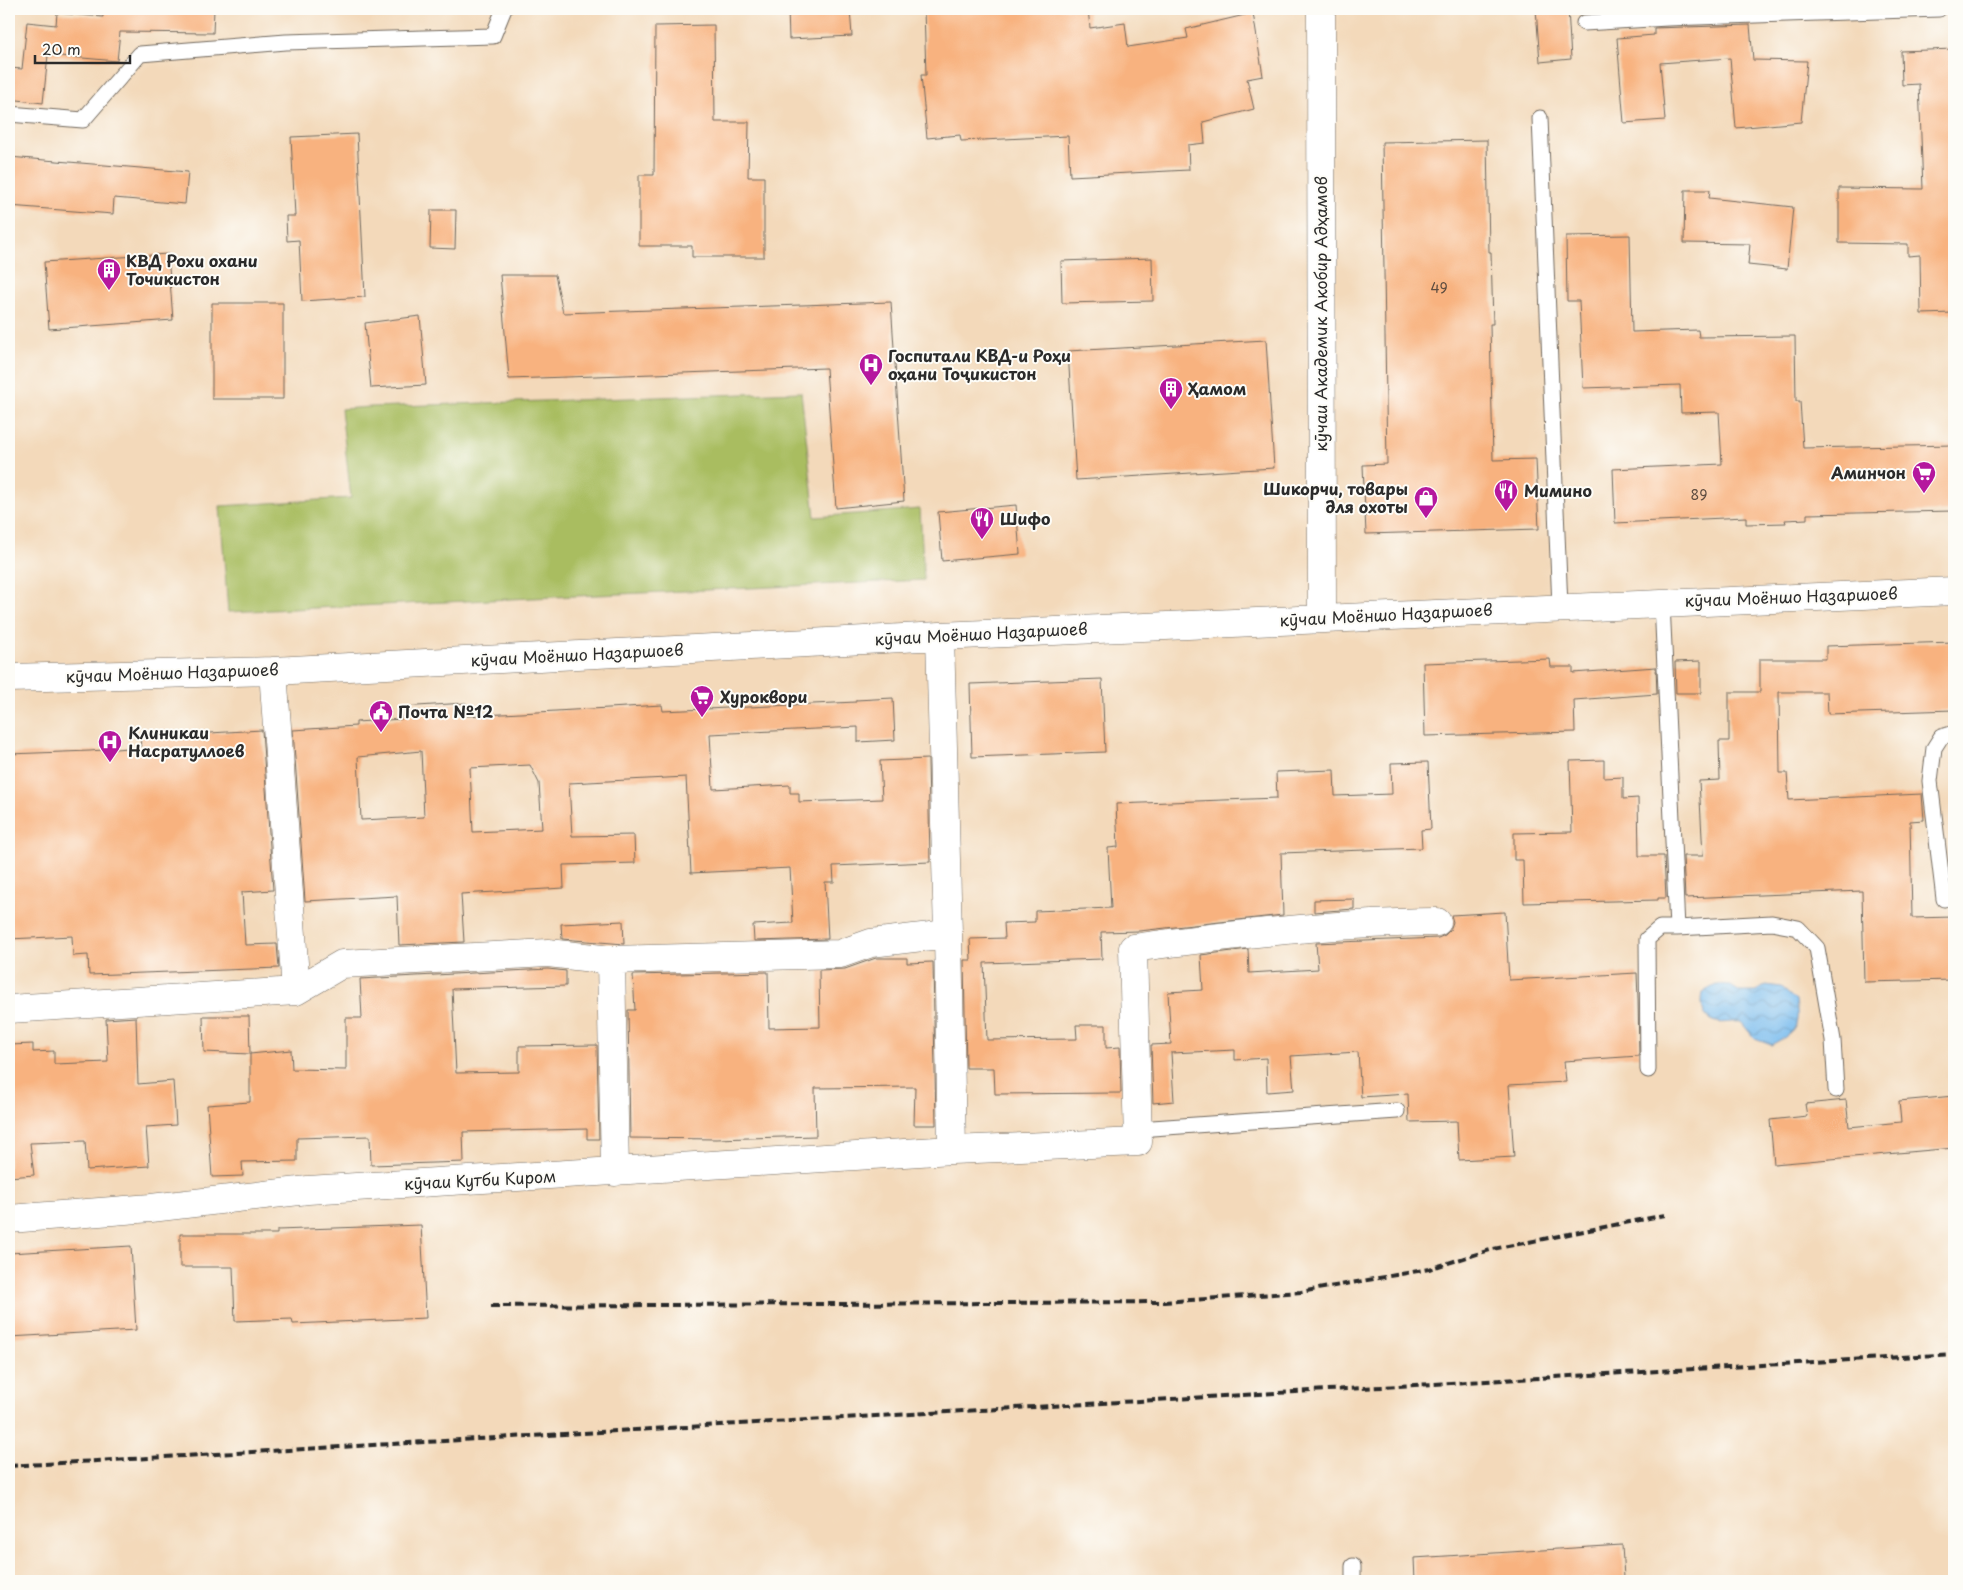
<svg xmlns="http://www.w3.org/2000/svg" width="1963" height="1590" font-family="'Playpen Sans',sans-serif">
	<defs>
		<pattern id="water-waves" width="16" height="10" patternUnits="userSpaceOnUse" patternTransform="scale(1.25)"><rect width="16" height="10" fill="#78bbee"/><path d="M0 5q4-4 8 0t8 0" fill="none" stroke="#6398c1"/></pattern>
	</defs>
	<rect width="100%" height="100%" fill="#fdfcf7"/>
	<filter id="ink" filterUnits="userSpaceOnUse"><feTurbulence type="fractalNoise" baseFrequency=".02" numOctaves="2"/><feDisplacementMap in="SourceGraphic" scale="10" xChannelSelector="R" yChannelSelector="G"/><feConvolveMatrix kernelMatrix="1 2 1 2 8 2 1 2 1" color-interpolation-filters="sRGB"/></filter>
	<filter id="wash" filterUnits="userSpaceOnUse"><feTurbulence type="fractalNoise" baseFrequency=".0096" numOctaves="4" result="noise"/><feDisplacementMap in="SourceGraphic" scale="20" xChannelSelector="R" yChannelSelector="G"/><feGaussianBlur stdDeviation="1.12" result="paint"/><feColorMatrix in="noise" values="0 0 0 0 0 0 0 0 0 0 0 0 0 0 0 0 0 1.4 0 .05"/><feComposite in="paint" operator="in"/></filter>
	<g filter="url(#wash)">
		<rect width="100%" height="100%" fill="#f3d9ba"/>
		<path fill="#a9bd61" stroke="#6a7446" d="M 801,392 L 815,517 L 920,509 L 924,580 L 228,612 L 220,506 L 351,498 L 341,409 L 371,407 Z"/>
		<path fill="url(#water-waves)" stroke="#52738c" d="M 1716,985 L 1731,986 L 1740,992 L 1756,992 L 1766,985 L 1781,987 L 1796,1001 C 1800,1029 1795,1032 1771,1045 L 1755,1039 L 1741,1022 C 1733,1021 1723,1024 1716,1022 C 1701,1019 1701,1003 1703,992 Z"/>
		<g id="blocks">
			<path fill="#f8b27f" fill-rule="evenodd" d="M 103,9 L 214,9 L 213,33 L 120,32 L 117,61 L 48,55 L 43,103 L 9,99 L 9,68 L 22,69 L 27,22 L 56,25 L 57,13 L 103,17 Z
				M 788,9 L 850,9 L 852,36 L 789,39 Z
				M 924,9 L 1088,9 L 1090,28 L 1125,23 L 1128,47 L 1188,38 L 1186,29 L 1253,13 L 1263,76 L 1247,79 L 1254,109 L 1203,122 L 1205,143 L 1188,145 L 1189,170 L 1070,176 L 1068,136 L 961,141 L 960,135 L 927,138 L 921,75 L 926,75 Z
				M 1536,9 L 1568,9 L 1571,59 L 1540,62 Z
				M 714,25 L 715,122 L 749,122 L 748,177 L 764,177 L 764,257 L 692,257 L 692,246 L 639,246 L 639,175 L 654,175 L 655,26 Z
				M 1750,25 L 1753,60 L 1807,61 L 1801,122 L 1736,128 L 1730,58 L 1660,63 L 1665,120 L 1624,123 L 1617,38 L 1654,35 L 1654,28 Z
				M 1954,49 L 1954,313 L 1921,314 L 1920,255 L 1908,256 L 1908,244 L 1839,243 L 1839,188 L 1923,189 L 1919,84 L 1902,85 L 1901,51 Z
				M 357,134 L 365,297 L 302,301 L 299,240 L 287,241 L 286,216 L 295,216 L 291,137 Z
				M 1487,140 L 1489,252 L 1491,252 L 1493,324 L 1490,324 L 1493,460 L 1536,459 L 1539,529 L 1366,534 L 1363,465 L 1387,464 L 1382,142 Z
				M 9,157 L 188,172 L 185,204 L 114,198 L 113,214 L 9,206 Z
				M 1685,190 L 1710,190 L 1709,198 L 1793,207 L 1787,269 L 1748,265 L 1750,244 L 1684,243 Z
				M 431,210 L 456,210 L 455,249 L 430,248 Z
				M 1630,235 L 1632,332 L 1698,330 L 1699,337 L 1795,336 L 1796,401 L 1800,401 L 1803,448 L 1954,445 L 1954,511 L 1807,514 L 1807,519 L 1785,520 L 1786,523 L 1746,524 L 1746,517 L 1615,523 L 1613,469 L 1722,464 L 1719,412 L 1681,413 L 1680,385 L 1583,388 L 1579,301 L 1567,301 L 1566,236 Z
				M 168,254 L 173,320 L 49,329 L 44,262 Z
				M 1152,258 L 1153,301 L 1062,303 L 1061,261 Z
				M 500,275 L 555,275 L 563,313 L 891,302 L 904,501 L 836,508 L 826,368 L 509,379 Z
				M 212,303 L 283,303 L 283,399 L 212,399 Z
				M 420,316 L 426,385 L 371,388 L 365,323 Z
				M 1266,340 L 1274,468 L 1076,480 L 1068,351 Z
				M 1016,505 L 1020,554 L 942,561 L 938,512 Z
				M 1954,642 L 1954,710 L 1828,714 L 1827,692 L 1779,692 L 1780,773 L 1787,773 L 1789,800 L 1922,794 L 1924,820 L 1910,821 L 1912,918 L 1954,917 L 1954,980 L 1864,982 L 1862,891 L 1685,898 L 1683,856 L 1703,856 L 1699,781 L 1720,780 L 1719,741 L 1729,741 L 1729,692 L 1760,692 L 1760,659 L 1826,659 L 1826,646 Z
				M 1550,659 L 1551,667 L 1573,667 L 1573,673 L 1656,667 L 1657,694 L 1574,700 L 1575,732 L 1425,736 L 1423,663 Z
				M 1701,661 L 1701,693 L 1676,693 L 1675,662 Z
				M 1102,679 L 1105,752 L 972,757 L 970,684 Z
				M 893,698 L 895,740 L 858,742 L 858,727 L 710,734 L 713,789 L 790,785 L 790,793 L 799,793 L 799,802 L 882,799 L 880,761 L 928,759 L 930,862 L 833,866 L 834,882 L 825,882 L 828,939 L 754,941 L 753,925 L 793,923 L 790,868 L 691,873 L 686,777 L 569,783 L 572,836 L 634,835 L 635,863 L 563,865 L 564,888 L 461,894 L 464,942 L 399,945 L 397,896 L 305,901 L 293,730 L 356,726 L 356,722 L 402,719 L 401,707 L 466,703 L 467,716 L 662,705 L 663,711 L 856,702 L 856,700 ZM 421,751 L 424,817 L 361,820 L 358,757 ZM 530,765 L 539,783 L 542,829 L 473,832 L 470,768 Z
				M 262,730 L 273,890 L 242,892 L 245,945 L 277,944 L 279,968 L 89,975 L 88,955 L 73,956 L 72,936 L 9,939 L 9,754 L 90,751 L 141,747 L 140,737 Z
				M 1604,760 L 1604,778 L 1623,777 L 1623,799 L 1638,798 L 1639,856 L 1664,856 L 1666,898 L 1658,898 L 1658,900 L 1524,903 L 1523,860 L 1514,860 L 1514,833 L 1572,832 L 1570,761 Z
				M 1428,762 L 1431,829 L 1421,830 L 1422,848 L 1281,853 L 1283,915 L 1139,931 L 1101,932 L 1102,959 L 984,963 L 987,1040 L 1077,1039 L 1076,1025 L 1106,1025 L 1106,1048 L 1120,1047 L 1121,1093 L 995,1094 L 994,1068 L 966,1068 L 964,960 L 971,960 L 970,939 L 1005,938 L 1004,923 L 1035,922 L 1035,911 L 1111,908 L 1108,848 L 1118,847 L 1116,804 L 1277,798 L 1276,772 L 1334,770 L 1335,796 L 1392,794 L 1391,763 Z
				M 1354,899 L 1354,909 L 1314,912 L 1314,900 Z
				M 1505,912 L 1509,980 L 1637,973 L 1638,999 L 1639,1056 L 1564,1061 L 1566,1082 L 1509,1085 L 1514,1157 L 1459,1160 L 1457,1121 L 1409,1122 L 1408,1094 L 1361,1097 L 1358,1052 L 1291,1056 L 1294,1090 L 1267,1092 L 1266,1058 L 1235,1060 L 1235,1050 L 1171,1053 L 1174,1101 L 1153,1103 L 1151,1045 L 1171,1044 L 1168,992 L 1203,990 L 1201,955 L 1248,949 L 1249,973 L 1318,969 L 1316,943 L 1438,938 L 1445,935 L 1450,930 L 1453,922 L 1451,915 Z
				M 623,921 L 624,944 L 562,939 L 561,924 Z
				M 876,958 L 907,958 L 907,963 L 933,962 L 936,1125 L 914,1125 L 915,1087 L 815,1088 L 816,1136 L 716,1139 L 630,1138 L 628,1010 L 635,1010 L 633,975 L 768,972 L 769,1028 L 820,1027 L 819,970 L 845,969 Z
				M 548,969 L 566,971 L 566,986 L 452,989 L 456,1073 L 519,1072 L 519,1046 L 597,1045 L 599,1139 L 587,1139 L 587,1129 L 463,1132 L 464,1162 L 371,1165 L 370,1136 L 297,1138 L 297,1161 L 242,1162 L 243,1176 L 212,1177 L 207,1105 L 250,1102 L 250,1054 L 291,1050 L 292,1069 L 346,1070 L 346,1018 L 362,1018 L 360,979 Z
				M 203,1016 L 249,1016 L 250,1054 L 204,1052 Z
				M 136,1017 L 138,1084 L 173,1081 L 176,1125 L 146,1127 L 149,1166 L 87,1170 L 85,1141 L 30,1143 L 34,1175 L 9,1177 L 9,1045 L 33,1044 L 33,1052 L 54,1051 L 54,1064 L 108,1062 L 106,1019 Z
				M 1954,1096 L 1954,1148 L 1774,1164 L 1770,1120 L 1807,1116 L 1805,1104 L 1846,1100 L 1849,1127 L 1901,1122 L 1899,1101 Z
				M 421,1225 L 426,1318 L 293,1324 L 292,1319 L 235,1321 L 233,1267 L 180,1267 L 180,1234 L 277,1234 L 277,1230 Z
				M 131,1246 L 136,1330 L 9,1337 L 9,1253 Z
				M 1622,1545 L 1624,1578 L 1570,1581 L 1415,1581 L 1414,1558 Z"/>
		</g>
	</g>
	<g filter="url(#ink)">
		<use href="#blocks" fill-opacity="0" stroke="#71685d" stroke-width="1"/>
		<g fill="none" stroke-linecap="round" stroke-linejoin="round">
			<g stroke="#71685d" stroke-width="17">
				<path id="lane" d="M 1584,23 L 1667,18 L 1939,9
					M 9,114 L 83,120 L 140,54 L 286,42 L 493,36 L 504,9
					M 1540,118 L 1560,607
					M 1662,603 L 1677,928 L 1772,923 L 1798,928 L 1817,948 L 1833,1040 L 1836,1090
					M 1944,899 L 1930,781 L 1934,748 L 1941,737 L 1954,733
					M 1648,1070 L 1647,939 L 1660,928 L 1677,928
					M 1138,1129 L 1397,1111
					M 1353,1581 L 1353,1566"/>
			</g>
			<g stroke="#71685d" stroke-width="29">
				<path id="street" d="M 1321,9 L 1322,619
					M 940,636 L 948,934 L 952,1150 L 1138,1142 L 1133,948 C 1233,934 1335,923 1437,922
					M 9,678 L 273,671 L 940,636 L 1954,591
					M 296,991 L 342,964 L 548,953 L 611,960
					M 9,1009 L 296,991 L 273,671
					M 615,1172 L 611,960 L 840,954 L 871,943 L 948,934
					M 9,1219 L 151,1208 L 308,1190 L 952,1150"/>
			</g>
			<use href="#lane" stroke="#fff" stroke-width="15"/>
			<use href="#street" stroke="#fff" stroke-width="28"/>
			<path stroke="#2b2b2b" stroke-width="4" stroke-dasharray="8 4" stroke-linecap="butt" d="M 491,1306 L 1164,1302 L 1301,1292 L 1429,1269 L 1493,1249 L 1665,1215
				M 9,1466 L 1954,1354"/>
		</g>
	</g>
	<defs>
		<g id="building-pin" transform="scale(1.25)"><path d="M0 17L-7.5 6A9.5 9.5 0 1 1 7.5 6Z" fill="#b5179e" stroke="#fdfcf7"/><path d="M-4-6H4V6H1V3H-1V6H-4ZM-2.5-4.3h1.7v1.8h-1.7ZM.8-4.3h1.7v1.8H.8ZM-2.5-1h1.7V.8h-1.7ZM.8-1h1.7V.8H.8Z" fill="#fff"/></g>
		<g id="hospital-pin" transform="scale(1.25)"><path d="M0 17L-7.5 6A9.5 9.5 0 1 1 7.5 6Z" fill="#b5179e" stroke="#fdfcf7"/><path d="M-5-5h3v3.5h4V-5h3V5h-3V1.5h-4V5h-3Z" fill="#fff"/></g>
		<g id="supermarket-pin" transform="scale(1.25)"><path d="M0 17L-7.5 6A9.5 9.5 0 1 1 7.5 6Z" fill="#b5179e" stroke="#fdfcf7"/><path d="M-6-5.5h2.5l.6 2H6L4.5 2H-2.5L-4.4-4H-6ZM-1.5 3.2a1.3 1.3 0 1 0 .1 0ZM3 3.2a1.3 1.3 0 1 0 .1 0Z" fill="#fff"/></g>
		<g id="restaurant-pin" transform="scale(1.25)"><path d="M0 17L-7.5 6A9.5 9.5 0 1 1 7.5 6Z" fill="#b5179e" stroke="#fdfcf7"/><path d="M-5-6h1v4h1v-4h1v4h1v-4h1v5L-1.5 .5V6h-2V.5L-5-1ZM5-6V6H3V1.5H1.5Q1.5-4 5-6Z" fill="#fff"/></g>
		<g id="shop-pin" transform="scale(1.25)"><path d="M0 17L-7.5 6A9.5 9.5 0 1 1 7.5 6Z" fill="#b5179e" stroke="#fdfcf7"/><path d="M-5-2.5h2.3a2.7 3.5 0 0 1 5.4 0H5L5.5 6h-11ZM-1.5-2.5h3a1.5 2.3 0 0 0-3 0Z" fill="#fff"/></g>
		<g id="civic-pin" transform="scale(1.25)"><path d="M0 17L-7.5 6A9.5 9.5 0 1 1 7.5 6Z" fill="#b5179e" stroke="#fdfcf7"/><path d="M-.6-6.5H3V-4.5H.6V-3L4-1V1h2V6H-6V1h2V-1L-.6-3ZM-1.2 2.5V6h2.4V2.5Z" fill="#fff"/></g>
	</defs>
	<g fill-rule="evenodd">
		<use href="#building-pin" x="109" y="270"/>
		<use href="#hospital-pin" x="871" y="365"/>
		<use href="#building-pin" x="1171" y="389"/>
		<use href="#supermarket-pin" x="1924" y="473"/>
		<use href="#restaurant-pin" x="1506" y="491"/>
		<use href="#shop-pin" x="1426" y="498"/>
		<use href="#restaurant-pin" x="982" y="519"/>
		<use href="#supermarket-pin" x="702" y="697"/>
		<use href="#civic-pin" x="381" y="712"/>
		<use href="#hospital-pin" x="110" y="742"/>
	</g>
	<g text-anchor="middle" stroke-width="4" stroke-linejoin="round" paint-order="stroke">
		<g font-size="14" fill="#5e4d40">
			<text x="1439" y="293">49</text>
			<text x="1699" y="500">89</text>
		</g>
		<g font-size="16" font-weight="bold" fill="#2b2b2b" stroke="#fdfcf7" text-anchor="start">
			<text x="126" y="267">КВД Рохи охани<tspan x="126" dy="18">Точикистон</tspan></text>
			<text x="888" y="362">Госпитали КВД-и Роҳи<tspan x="888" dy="18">оҳани Тоҷикистон</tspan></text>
			<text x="1188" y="395">Ҳамом</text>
			<text x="1906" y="479" text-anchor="end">Аминчон</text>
			<text x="1408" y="495" text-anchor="end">Шикорчи, товары<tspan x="1408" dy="18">для охоты</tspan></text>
			<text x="1524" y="497">Мимино</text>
			<text x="1000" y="525">Шифо</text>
			<text x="720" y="703">Хуроквори</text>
			<text x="398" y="718">Почта №12</text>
			<text x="128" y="739">Клиникаи<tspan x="128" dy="18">Насратуллоев</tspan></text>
		</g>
		<g font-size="16" fill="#2b2b2b" stroke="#fdfcf7">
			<text transform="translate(1321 314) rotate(-90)" y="6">кӯчаи Академик Акобир Адҳамов</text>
			<text transform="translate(1791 597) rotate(-2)" y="6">кӯчаи Моёншо Назаршоев</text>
			<text transform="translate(1386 615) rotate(-3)" y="6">кӯчаи Моёншо Назаршоев</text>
			<text transform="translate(981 634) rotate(-3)" y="6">кӯчаи Моёншо Назаршоев</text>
			<text transform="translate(577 655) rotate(-3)" y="6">кӯчаи Моёншо Назаршоев</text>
			<text transform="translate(172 673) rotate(-2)" y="6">кӯчаи Моёншо Назаршоев</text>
			<text transform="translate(480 1180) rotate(-3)" y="6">кӯчаи Кутби Киром</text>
		</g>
	</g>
	<rect width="1963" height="1590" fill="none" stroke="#fdfcf7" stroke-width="30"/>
	<path d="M35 55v8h95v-8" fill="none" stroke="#2b2b2b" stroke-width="2.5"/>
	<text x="42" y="55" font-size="15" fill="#2b2b2b" stroke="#fdfcf7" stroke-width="4" paint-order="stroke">20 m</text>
</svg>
